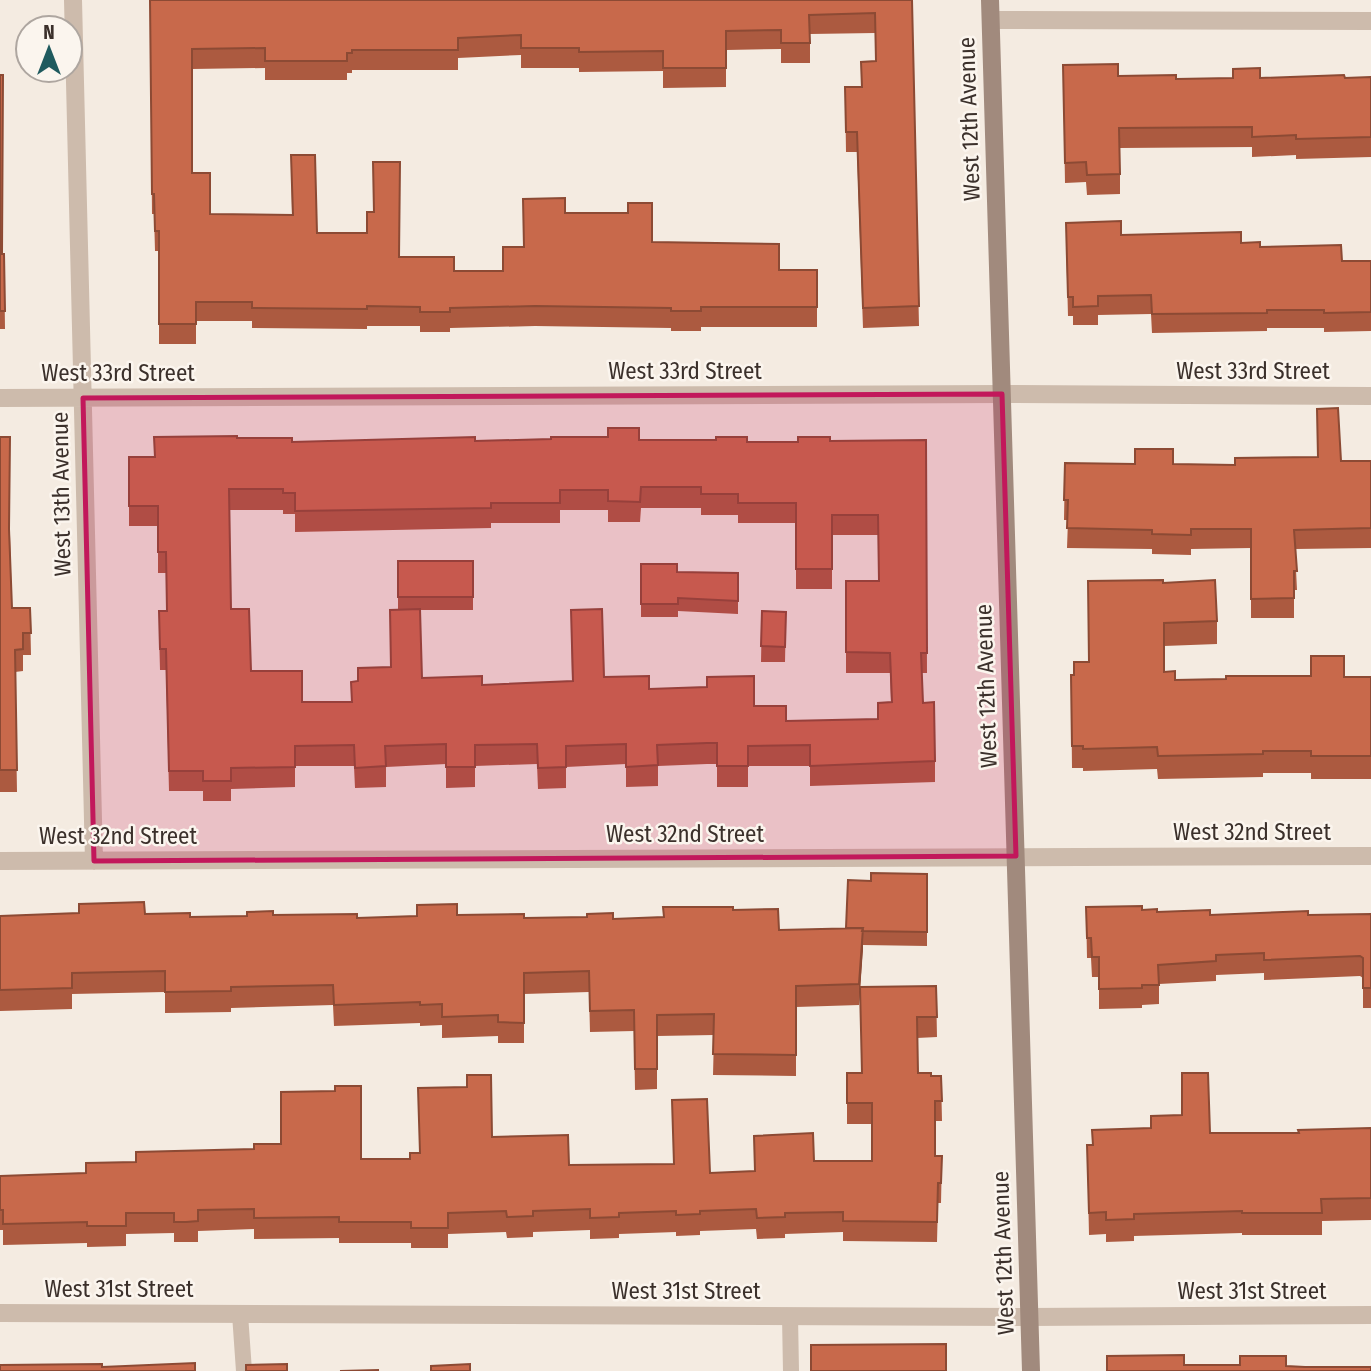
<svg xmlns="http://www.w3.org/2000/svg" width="1371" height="1371" font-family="'Fira Sans Condensed',sans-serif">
	<rect width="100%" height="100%" fill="#f4ebe1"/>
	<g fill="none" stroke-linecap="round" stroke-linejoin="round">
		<path stroke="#cdbbac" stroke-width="16" d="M 240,1314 L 244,1371
			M 790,1316 L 791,1371"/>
		<path stroke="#cdbbac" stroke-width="18" d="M 73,0 L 94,861
			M 991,20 L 1371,21
			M 0,398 L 1002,394 L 1371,396
			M 0,861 L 1371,856
			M 0,1313 L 1029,1317 L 1371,1315"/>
		<path stroke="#a18a7d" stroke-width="18" d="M 990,0 L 1031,1371"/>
	</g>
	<path fill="#ac5a40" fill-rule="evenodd" d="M 150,0 L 912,0 L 919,326 L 863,328 L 857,152 L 846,152 L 845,87 L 861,87 L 875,61 L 875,33 L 810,34 L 810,63 L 781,63 L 781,49 L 726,50 L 726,87 L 663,88 L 663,71 L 579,72 L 579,68 L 521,68 L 521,55 L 458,58 L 458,70 L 352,70 L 352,73 L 347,73 L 347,80 L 265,80 L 265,68 L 192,69 L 192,173 L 210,214 L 292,215 L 291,155 L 317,233 L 454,271 L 503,271 L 524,247 L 565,213 L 652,242 L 779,270 L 817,270 L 817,327 L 701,327 L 701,331 L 671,331 L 671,328 L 535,326 L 450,328 L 450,332 L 420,332 L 420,326 L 367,326 L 367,329 L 252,328 L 252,321 L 196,321 L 196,344 L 159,344 L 159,251 L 155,251 L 154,214 L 152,214 Z
		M 1063,65 L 1118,76 L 1176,79 L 1345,78 L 1371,77 L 1371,157 L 1296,159 L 1296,155 L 1252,157 L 1252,147 L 1120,148 L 1120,194 L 1087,195 L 1086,182 L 1065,183 Z
		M 0,75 L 2,254 L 4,254 L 5,329 L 0,329 Z
		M 1121,235 L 1241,243 L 1260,247 L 1342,261 L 1371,261 L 1371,331 L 1324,332 L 1324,328 L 1267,328 L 1267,331 L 1152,333 L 1151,314 L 1098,315 L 1098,325 L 1073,325 L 1073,316 L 1068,316 L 1066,241 Z
		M 0,437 L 10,535 L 12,608 L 30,608 L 31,655 L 23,655 L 23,671 L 15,672 L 17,792 L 0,792 Z
		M 237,438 L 292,442 L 639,440 L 747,442 L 926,440 L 927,673 L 922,673 L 923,703 L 935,761 L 935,782 L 810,786 L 810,766 L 748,766 L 748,787 L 717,787 L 717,764 L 707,764 L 658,766 L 658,786 L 626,787 L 626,764 L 566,767 L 566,788 L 538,789 L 537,764 L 475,766 L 475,787 L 446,788 L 446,764 L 386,767 L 386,787 L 355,788 L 354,766 L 295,766 L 295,787 L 231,789 L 231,801 L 203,801 L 203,791 L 169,791 L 166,670 L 160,670 L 159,632 L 167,611 L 166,573 L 158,573 L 158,526 L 129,526 L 129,457 L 154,457 ZM 641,508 L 701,508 L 701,515 L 738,515 L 738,523 L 796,523 L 796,589 L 832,589 L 832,535 L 878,535 L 878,581 L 846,581 L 846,673 L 890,673 L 891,702 L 878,719 L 786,721 L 754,706 L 649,689 L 604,677 L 571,610 L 572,681 L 482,685 L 422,678 L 420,610 L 473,610 L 473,561 L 398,561 L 398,610 L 414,610 L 391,667 L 358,681 L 351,682 L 351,702 L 302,702 L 251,671 L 231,609 L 229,510 L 283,510 L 283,514 L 295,514 L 295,532 L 491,528 L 491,523 L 560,523 L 560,510 L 608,510 L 608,522 L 640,522 Z
		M 1341,461 L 1371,461 L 1371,548 L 1295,549 L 1297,590 L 1294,590 L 1294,618 L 1251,618 L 1251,548 L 1191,549 L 1191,555 L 1152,554 L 1152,549 L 1067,548 L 1068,520 L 1064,520 L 1065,463 L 1235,465 Z
		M 641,564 L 677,572 L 738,573 L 738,614 L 678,611 L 678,617 L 641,617 Z
		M 1163,583 L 1217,621 L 1217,644 L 1164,646 L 1164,672 L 1175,680 L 1371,677 L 1371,779 L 1311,779 L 1311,773 L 1263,773 L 1263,777 L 1158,779 L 1157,769 L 1083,771 L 1083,768 L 1072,768 L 1071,675 L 1074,675 L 1089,662 Z
		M 762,611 L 786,612 L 785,662 L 761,662 Z
		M 927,874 L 927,946 L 863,945 L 859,1005 L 796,1007 L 796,1076 L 713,1075 L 714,1035 L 657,1036 L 657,1089 L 635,1090 L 634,1031 L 590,1032 L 589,992 L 524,994 L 524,1043 L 498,1043 L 498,1036 L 442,1038 L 442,1025 L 420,1026 L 420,1023 L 334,1026 L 333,1005 L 231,1008 L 231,1012 L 165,1013 L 165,992 L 72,994 L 72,1009 L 0,1011 L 0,916 L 145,914 L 190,917 L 273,915 L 357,918 L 457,915 L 524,918 L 613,919 L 664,917 L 733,910 L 779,930 L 846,928 L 871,881 Z
		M 1086,907 L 1210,915 L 1371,914 L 1371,1008 L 1363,1008 L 1363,978 L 1360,976 L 1264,980 L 1264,973 L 1216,975 L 1216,981 L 1159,984 L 1159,1004 L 1142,1005 L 1142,1008 L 1099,1009 L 1099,977 L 1092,977 L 1091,958 L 1087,958 Z
		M 936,986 L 937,1037 L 917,1038 L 918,1073 L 931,1076 L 941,1076 L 942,1121 L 935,1121 L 935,1156 L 942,1156 L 941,1203 L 938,1203 L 937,1242 L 843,1241 L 843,1232 L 785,1234 L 785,1238 L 757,1239 L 756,1229 L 700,1231 L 700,1235 L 676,1236 L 676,1232 L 619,1234 L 619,1238 L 590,1239 L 590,1230 L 533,1232 L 533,1237 L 507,1238 L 506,1232 L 448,1234 L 448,1248 L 411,1248 L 411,1243 L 339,1243 L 339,1238 L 254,1239 L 254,1229 L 198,1231 L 198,1242 L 174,1242 L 174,1233 L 126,1234 L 126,1246 L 87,1247 L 87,1243 L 3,1245 L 3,1230 L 0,1230 L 0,1176 L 86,1173 L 361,1159 L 410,1159 L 419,1153 L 492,1137 L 569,1165 L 674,1164 L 672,1100 L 710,1173 L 755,1171 L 754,1136 L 814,1161 L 872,1161 L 872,1124 L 847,1124 L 847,1073 L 862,1073 Z
		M 1371,1128 L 1371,1220 L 1322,1221 L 1322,1235 L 1242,1235 L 1242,1233 L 1134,1236 L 1134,1241 L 1106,1242 L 1106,1234 L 1089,1235 L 1087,1145 L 1210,1133 L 1299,1133 Z"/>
	<path fill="#8c4a34" d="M 863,928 L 863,949 L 859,1005 L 859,984 Z"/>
	<path fill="#c8694b" stroke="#8c4a34" stroke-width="2" fill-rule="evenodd" d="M 150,0 L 912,0 L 919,306 L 863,308 L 857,132 L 846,132 L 845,87 L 862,87 L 861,62 L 876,61 L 875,13 L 809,15 L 810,43 L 781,43 L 781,30 L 726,31 L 726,68 L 663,68 L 663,51 L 579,52 L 579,48 L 521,48 L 521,35 L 458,38 L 458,50 L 352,50 L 352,53 L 347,53 L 347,61 L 265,61 L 265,48 L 192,49 L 192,173 L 210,173 L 210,214 L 293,215 L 291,155 L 315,155 L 317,233 L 367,233 L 367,212 L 374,212 L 373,162 L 400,162 L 399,257 L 454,257 L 454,271 L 503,271 L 503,247 L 524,247 L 523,199 L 565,198 L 565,213 L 628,213 L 628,203 L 652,203 L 652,242 L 779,244 L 779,270 L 817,270 L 817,307 L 701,307 L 701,311 L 671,311 L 671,308 L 535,306 L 450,308 L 450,312 L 420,312 L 420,307 L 367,306 L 367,309 L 252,308 L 252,302 L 196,302 L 196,324 L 159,324 L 159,231 L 155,231 L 154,194 L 152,194 Z
		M 1118,64 L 1118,76 L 1176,75 L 1176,79 L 1233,78 L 1233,69 L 1260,68 L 1260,78 L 1344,75 L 1345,78 L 1371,77 L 1371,137 L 1296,139 L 1296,135 L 1252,137 L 1252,127 L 1119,128 L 1120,174 L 1087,175 L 1086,162 L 1065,163 L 1063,65 Z
		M 0,75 L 3,75 L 2,254 L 4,254 L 5,311 L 0,311 Z
		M 1121,221 L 1121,235 L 1241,232 L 1241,243 L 1260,242 L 1260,247 L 1341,245 L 1342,261 L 1371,261 L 1371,312 L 1324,313 L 1324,310 L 1267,310 L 1267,313 L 1152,314 L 1151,295 L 1098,296 L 1098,306 L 1073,307 L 1073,297 L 1068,297 L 1066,223 Z
		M 1338,408 L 1341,461 L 1371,461 L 1371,528 L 1294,530 L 1297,571 L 1294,571 L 1294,598 L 1251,599 L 1251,529 L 1191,529 L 1191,535 L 1152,534 L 1152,530 L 1067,528 L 1068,500 L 1064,500 L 1065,463 L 1135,464 L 1135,449 L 1173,449 L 1173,464 L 1235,465 L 1235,458 L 1318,457 L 1317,409 Z
		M 608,428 L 639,428 L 639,440 L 716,440 L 716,437 L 747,437 L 747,442 L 798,442 L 798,437 L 830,437 L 830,441 L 926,440 L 927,653 L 921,653 L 923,703 L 934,702 L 935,761 L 810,766 L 810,745 L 748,746 L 748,766 L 717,766 L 717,743 L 707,743 L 657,745 L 658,765 L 626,767 L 626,744 L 566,746 L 566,767 L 538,768 L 537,744 L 475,745 L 475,767 L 446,767 L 446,744 L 385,746 L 386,766 L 355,768 L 354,745 L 295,746 L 295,767 L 231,768 L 231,781 L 203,781 L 203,771 L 169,771 L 166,649 L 160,649 L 159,611 L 167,611 L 166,552 L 158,552 L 158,506 L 129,506 L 129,457 L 155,457 L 154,437 L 237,436 L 237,438 L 292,438 L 292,442 L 475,437 L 475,441 L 551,439 L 551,437 L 608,437 ZM 641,487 L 701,487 L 701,494 L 738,494 L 738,503 L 796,503 L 796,569 L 832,569 L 832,515 L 878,515 L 879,581 L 846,581 L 846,652 L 890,653 L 892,702 L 878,703 L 878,719 L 786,721 L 786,706 L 754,706 L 754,676 L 707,677 L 707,687 L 649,689 L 649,676 L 604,677 L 602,609 L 571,610 L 573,681 L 482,685 L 482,676 L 422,678 L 420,609 L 390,610 L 391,667 L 358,668 L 358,681 L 351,682 L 352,702 L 302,702 L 302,671 L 251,671 L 249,609 L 231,609 L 229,489 L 283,489 L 283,493 L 295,493 L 295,511 L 491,508 L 491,503 L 560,503 L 560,490 L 608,490 L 608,501 L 640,502 Z
		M 0,437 L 10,437 L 9,529 L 12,608 L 30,608 L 31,633 L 23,633 L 23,649 L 15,650 L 17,770 L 0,770 Z
		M 398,561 L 473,561 L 473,597 L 398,597 Z
		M 641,564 L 677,564 L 677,572 L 738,573 L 738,601 L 678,598 L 678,604 L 641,604 Z
		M 1163,580 L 1163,583 L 1215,580 L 1217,621 L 1164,623 L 1164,672 L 1175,671 L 1175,680 L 1226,679 L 1226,676 L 1311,676 L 1311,656 L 1344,656 L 1344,677 L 1371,677 L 1371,756 L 1311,756 L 1311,751 L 1263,751 L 1263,754 L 1158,756 L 1157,747 L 1083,749 L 1083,746 L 1072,746 L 1071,675 L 1074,675 L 1074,662 L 1089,662 L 1088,581 Z
		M 762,611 L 786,612 L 785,647 L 761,646 Z
		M 871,873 L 927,874 L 927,932 L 862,931 L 863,928 L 846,928 L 848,880 L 871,881 Z
		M 144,902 L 145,914 L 190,913 L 190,917 L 247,916 L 247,912 L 273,911 L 273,915 L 357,914 L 357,918 L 417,916 L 417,905 L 457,904 L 457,915 L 524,914 L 524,918 L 587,917 L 587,914 L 613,913 L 613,919 L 664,917 L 663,907 L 733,907 L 733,910 L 778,909 L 779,930 L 863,928 L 859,984 L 796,986 L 796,1055 L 713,1054 L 714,1014 L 657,1015 L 657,1069 L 635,1069 L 634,1010 L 590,1011 L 589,971 L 524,973 L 524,1023 L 498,1022 L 498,1015 L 442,1017 L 442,1004 L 420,1005 L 420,1002 L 334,1005 L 333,985 L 231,987 L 231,991 L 165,992 L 165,971 L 72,973 L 72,988 L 0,990 L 0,916 L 79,913 L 79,904 Z
		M 1142,906 L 1142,910 L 1157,909 L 1157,912 L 1210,910 L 1210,915 L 1308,911 L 1308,915 L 1371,914 L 1371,988 L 1363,988 L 1363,958 L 1360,956 L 1264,960 L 1264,953 L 1216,955 L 1216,961 L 1158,965 L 1159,985 L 1142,985 L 1142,988 L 1099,989 L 1099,957 L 1092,957 L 1091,938 L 1087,938 L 1086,907 Z
		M 936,986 L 937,1017 L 917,1017 L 918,1073 L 931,1073 L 931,1076 L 941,1076 L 942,1101 L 935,1101 L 935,1156 L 942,1156 L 941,1183 L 938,1183 L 937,1222 L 843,1221 L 843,1212 L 785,1213 L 785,1217 L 757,1218 L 756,1209 L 700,1211 L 700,1214 L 676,1215 L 676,1211 L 619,1213 L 619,1217 L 590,1218 L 590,1209 L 533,1211 L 533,1216 L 507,1217 L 506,1211 L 448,1213 L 448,1228 L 411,1228 L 411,1222 L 339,1222 L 339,1217 L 254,1218 L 254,1209 L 198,1210 L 198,1221 L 186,1222 L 174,1222 L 174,1213 L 126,1213 L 126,1226 L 87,1226 L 87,1222 L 3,1224 L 3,1210 L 0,1210 L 0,1176 L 86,1173 L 86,1163 L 136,1162 L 136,1152 L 254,1149 L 254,1144 L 281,1144 L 281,1092 L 335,1091 L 335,1086 L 361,1086 L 361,1159 L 410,1159 L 410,1153 L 420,1153 L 418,1088 L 467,1087 L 467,1075 L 491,1075 L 492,1137 L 568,1135 L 569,1165 L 674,1164 L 672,1100 L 707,1099 L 710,1173 L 755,1171 L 754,1136 L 813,1133 L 814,1161 L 872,1161 L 872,1103 L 847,1103 L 847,1073 L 862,1073 L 860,987 Z
		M 1182,1073 L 1208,1073 L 1210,1133 L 1299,1133 L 1298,1130 L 1371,1128 L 1371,1198 L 1321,1199 L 1322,1213 L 1242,1213 L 1242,1211 L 1134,1214 L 1134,1219 L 1106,1220 L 1106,1212 L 1089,1213 L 1087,1145 L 1093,1145 L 1092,1130 L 1151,1128 L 1151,1116 L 1182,1115 Z
		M 946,1344 L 946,1371 L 811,1371 L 811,1345 Z
		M 1184,1355 L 1184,1365 L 1240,1365 L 1240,1356 L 1286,1356 L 1286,1366 L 1305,1367 L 1371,1367 L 1371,1371 L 1107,1371 L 1107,1356 Z
		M 195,1363 L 195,1371 L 0,1371 L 0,1365 L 102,1364 L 102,1367 Z
		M 287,1364 L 287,1371 L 246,1371 L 246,1365 Z
		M 470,1364 L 470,1371 L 431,1371 L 431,1366 Z
		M 378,1370 L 378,1371 L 340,1371 Z"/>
	<path fill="#c2185b" fill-opacity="0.2" stroke="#c2185b" stroke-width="5" stroke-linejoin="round" d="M 1002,394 L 1016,856 L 94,861 L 83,398 Z"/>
	<g text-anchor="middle" stroke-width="5" stroke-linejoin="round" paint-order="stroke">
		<g font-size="23" fill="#3b302b" stroke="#fbf5ee">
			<text transform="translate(969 119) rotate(-92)" y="8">West 12th Avenue</text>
			<text x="685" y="379">West 33rd Street</text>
			<text x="1253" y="379">West 33rd Street</text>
			<text x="118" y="381">West 33rd Street</text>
			<text transform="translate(61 494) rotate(-91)" y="8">West 13th Avenue</text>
			<text transform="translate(986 686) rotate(-92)" y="8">West 12th Avenue</text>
			<text x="1252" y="840">West 32nd Street</text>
			<text x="685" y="842">West 32nd Street</text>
			<text x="118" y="844">West 32nd Street</text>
			<text transform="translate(1003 1253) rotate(-92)" y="8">West 12th Avenue</text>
			<text x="119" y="1297">West 31st Street</text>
			<text x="686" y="1299">West 31st Street</text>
			<text x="1252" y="1299">West 31st Street</text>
		</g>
	</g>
	<g transform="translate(49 49)"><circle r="33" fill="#fbf5ee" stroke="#aea6a0" stroke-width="2"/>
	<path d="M0-5L12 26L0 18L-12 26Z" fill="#1f5a5e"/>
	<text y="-10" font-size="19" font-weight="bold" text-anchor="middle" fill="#3b302b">N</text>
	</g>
</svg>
